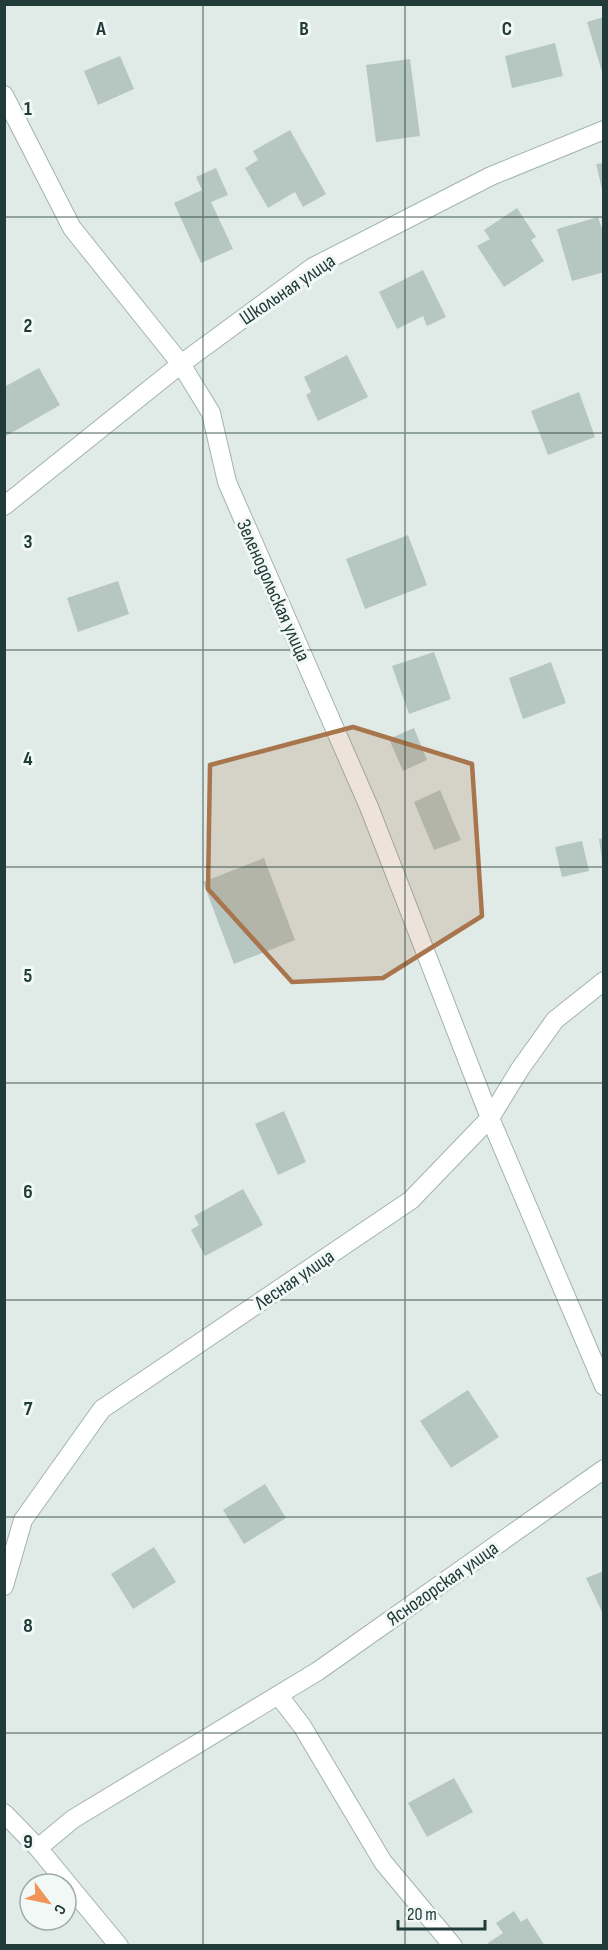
<svg xmlns="http://www.w3.org/2000/svg" width="608" height="1950" font-family="'Sofia Sans Condensed',sans-serif">
	<rect width="100%" height="100%" fill="#e0ebe8"/>
	<path fill="#b6c6c1" d="M 604,17 L 604,75 L 603,75 L 587,22 Z
		M 555,43 L 563,76 L 512,88 L 505,56 Z
		M 120,56 L 134,89 L 98,105 L 84,71 Z
		M 410,59 L 420,136 L 376,142 L 366,65 Z
		M 290,130 L 326,194 L 303,207 L 295,192 L 268,208 L 245,168 L 258,160 L 253,151 Z
		M 604,163 L 604,193 L 603,193 L 596,164 Z
		M 216,168 L 228,195 L 211,202 L 233,249 L 201,263 L 174,203 L 202,190 L 196,177 Z
		M 517,208 L 536,237 L 531,240 L 544,261 L 504,287 L 477,246 L 490,239 L 484,230 Z
		M 598,217 L 604,235 L 604,272 L 572,281 L 557,229 Z
		M 423,270 L 446,317 L 427,326 L 423,316 L 397,329 L 379,292 Z
		M 347,355 L 368,397 L 318,421 L 306,395 L 311,392 L 304,377 Z
		M 39,368 L 60,405 L 4,437 L 4,387 Z
		M 579,392 L 595,437 L 548,455 L 531,411 Z
		M 408,535 L 427,585 L 365,609 L 346,559 Z
		M 118,581 L 129,614 L 78,632 L 67,598 Z
		M 434,652 L 451,699 L 409,714 L 392,666 Z
		M 551,662 L 566,703 L 523,719 L 509,678 Z
		M 414,728 L 427,760 L 403,771 L 389,739 Z
		M 440,790 L 461,840 L 434,850 L 414,802 Z
		M 604,838 L 604,859 L 602,859 L 599,839 Z
		M 582,841 L 589,871 L 562,877 L 555,847 Z
		M 264,858 L 295,940 L 234,964 L 203,882 Z
		M 284,1111 L 306,1162 L 278,1175 L 255,1124 Z
		M 243,1189 L 263,1225 L 205,1256 L 191,1230 L 199,1225 L 194,1216 Z
		M 468,1390 L 499,1437 L 451,1468 L 420,1421 Z
		M 265,1484 L 286,1518 L 244,1544 L 223,1510 Z
		M 154,1547 L 176,1582 L 133,1609 L 111,1574 Z
		M 604,1571 L 604,1616 L 586,1578 Z
		M 454,1778 L 473,1812 L 427,1837 L 408,1803 Z
		M 514,1911 L 521,1922 L 527,1918 L 545,1946 L 490,1946 L 488,1943 L 503,1933 L 496,1923 Z"/>
	<g fill="none" stroke-linecap="round" stroke-linejoin="round">
		<g stroke="#a3b3b0" stroke-width="20">
			<path id="street" d="M 4,95 L 72,228 L 181,364 L 211,413 L 227,482 L 369,807 L 490,1118 L 604,1386
				M 4,506 L 181,364 L 313,267 L 491,176 L 604,130
				M 4,1586 L 23,1520 L 102,1409 L 411,1200 L 490,1118 L 520,1069 L 555,1020 L 604,981
				M 279,1696 L 302,1726 L 383,1862 L 453,1946
				M 4,1813 L 38,1848 L 119,1946
				M 38,1848 L 73,1819 L 318,1671 L 604,1469"/>
		</g>
		<use href="#street" stroke="#fff" stroke-width="18"/>
	</g>
	<path fill="#a8754d" fill-opacity="0.2" stroke="#a8754d" stroke-width="4.5" stroke-linejoin="round" d="M 353,727 L 472,764 L 482,916 L 383,978 L 292,982 L 208,889 L 210,765 Z"/>
	<path fill="none" stroke="#213b38" stroke-width="1.5" stroke-opacity="0.55" d="M 203,4 L 203,1946M 405,4 L 405,1946M 4,217 L 604,217M 4,433 L 604,433M 4,650 L 604,650M 4,867 L 604,867M 4,1083 L 604,1083M 4,1300 L 604,1300M 4,1517 L 604,1517M 4,1733 L 604,1733"/>
	<g text-anchor="middle" stroke-width="6" stroke-linejoin="round" paint-order="stroke">
		<g font-size="20" fill="#213b38" stroke="#f1f8f5">
			<text transform="translate(287 289) rotate(-34)" y="7">Школьная улица</text>
			<text transform="translate(274 590) rotate(66)" y="7">Зеленодольская улица</text>
			<text transform="translate(294 1279) rotate(-34)" y="7">Лесная улица</text>
			<text transform="translate(442 1583) rotate(-35)" y="7">Ясногорская улица</text>
		</g>
	</g>
	<g font-size="20" text-anchor="middle" font-weight="bold" fill="#213b38" stroke="#f1f8f5" stroke-width="6" stroke-linejoin="round" paint-order="stroke">
		<text x="101" y="35">A</text>
		<text x="304" y="35">B</text>
		<text x="507" y="35">C</text>
		<text x="28" y="115">1</text>
		<text x="28" y="332">2</text>
		<text x="28" y="548">3</text>
		<text x="28" y="765">4</text>
		<text x="28" y="982">5</text>
		<text x="28" y="1198">6</text>
		<text x="28" y="1415">7</text>
		<text x="28" y="1632">8</text>
		<text x="28" y="1848">9</text>
	</g>
	<rect width="608" height="1950" fill="none" stroke="#213b38" stroke-width="12"/>
	<g transform="translate(48 1902) rotate(122)"><circle r="28" fill="#f1f8f5" stroke="#9eaca9" stroke-width="1.5"/>
	<path d="M0-4.5L10 22L0 15L-10 22Z" fill="#f19458"/>
	<text y="-9" font-size="16" font-weight="bold" text-anchor="middle" fill="#213b38">С</text>
	</g>
	<path d="M398 1920v9h87v-9" fill="none" stroke="#213b38" stroke-width="3"/>
	<text x="407" y="1920" font-size="18" fill="#213b38" stroke="#f1f8f5" stroke-width="4.5" paint-order="stroke">20 m</text>
</svg>
